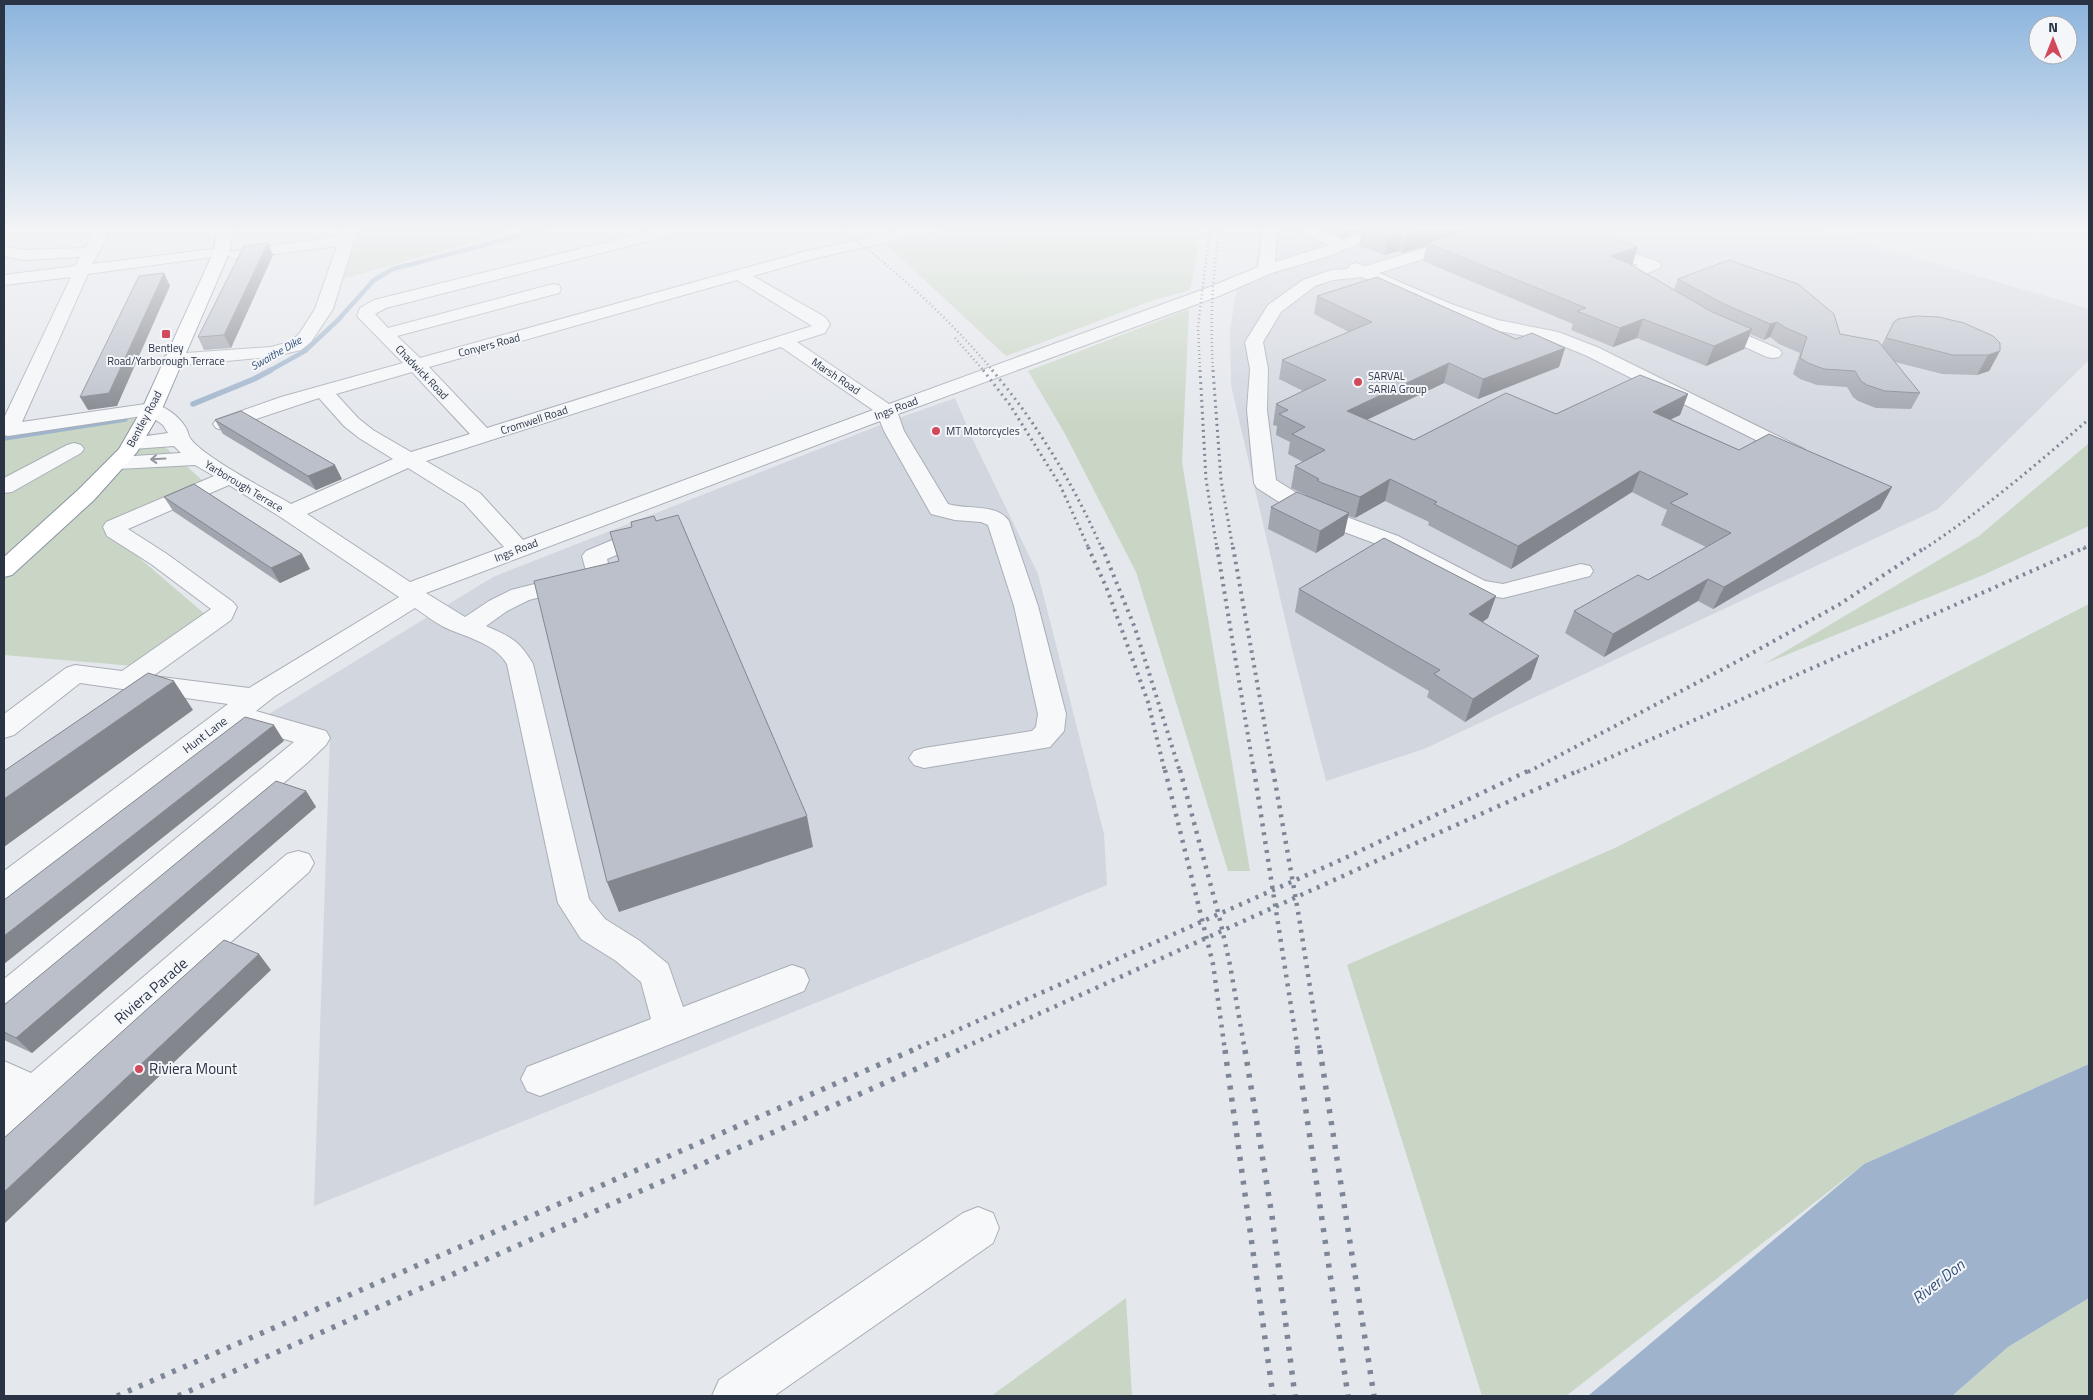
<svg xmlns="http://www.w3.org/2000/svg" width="2093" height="1400" font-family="'Titillium Web',sans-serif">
	<rect width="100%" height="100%" fill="#e4e7ec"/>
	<path fill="#d2d6de" d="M 1260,228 L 1816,228 L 2089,309 L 2089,360 L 1938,509 L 1424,749 L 1326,781 L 1292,649 L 1231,385 L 1230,330 L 1237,287 L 1254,283 Z
		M 955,398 L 973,440 L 1038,574 L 1104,834 L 1107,885 L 314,1206 L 330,737 L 269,714 L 493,577 L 893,420 Z"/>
	<path fill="#c9d6c5" d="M 361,228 L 524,228 L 342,279 Z
		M 958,228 L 1202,228 L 1190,290 L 1151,301 L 1006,356 L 886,244 Z
		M 1189,309 L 1182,462 L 1250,871 L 1228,871 L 1136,572 L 1064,432 L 1028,371 Z
		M 130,415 L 204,482 L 102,526 L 206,615 L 134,666 L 4,655 L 4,433 Z
		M 2089,443 L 2089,526 L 1981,576 L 1764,664 L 1979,536 Z
		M 2089,604 L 2089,1064 L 1864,1164 L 1566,1396 L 1482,1396 L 1347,965 L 1617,847 Z
		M 1126,1298 L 1132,1396 L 991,1396 Z
		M 2089,1298 L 2089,1396 L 1952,1396 L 2008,1347 Z"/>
	<path fill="#9fb4cc" d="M 2089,1064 L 2089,1298 L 2008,1347 L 1952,1396 L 1588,1396 L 1864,1164 Z"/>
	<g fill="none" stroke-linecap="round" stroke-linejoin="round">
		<path stroke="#9fb4cc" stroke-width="4.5" d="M 269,371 L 305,351 L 338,320 L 374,280 L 393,269 L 548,228"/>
		<path stroke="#9fb4cc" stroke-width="5.5" d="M 193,404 L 254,379 L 271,370
			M 4,438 L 125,419"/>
		<g stroke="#a9aeb7" stroke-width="2">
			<path id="minor" d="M 97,228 L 112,228 L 92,264 L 221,248 L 228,252 L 341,236 L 343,228 L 358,228 L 333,309 L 311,342 L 301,350 L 271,357 L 172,366 L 165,364 L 163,360 L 165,356 L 172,354 L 271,347 L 289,342 L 299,334 L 315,309 L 337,246 L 234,259 L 227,255 L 88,274 L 22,422 L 152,403 C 166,407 178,415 186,428 C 188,431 188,435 190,438 C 203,457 269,491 291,504 L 393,459 L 359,438 L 344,426 L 319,398 L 223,430 L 216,428 L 213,424 L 216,420 L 281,397 L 403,363 L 357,316 L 360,308 L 374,300 L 663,228 L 689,228 L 687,231 L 386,308 L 375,314 L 388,328 L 553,284 L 559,285 L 561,289 L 559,293 L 397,336 L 420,358 L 803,252 L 911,228 L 939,228 L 937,231 L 812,259 L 753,276 L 825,317 L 830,324 L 825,333 L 797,342 L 889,404 L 1207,288 L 1258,267 L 1263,228 L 1277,228 L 1275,262 L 1329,245 L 1299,231 L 1297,228 L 1317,228 L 1343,240 L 1371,228 L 1392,228 L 1390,231 L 1329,256 L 1272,273 L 1219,296 L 898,414 L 904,431 L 948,504 C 966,510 997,503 1009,521 L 1038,606 L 1066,714 L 1064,731 L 1050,747 L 924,768 L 914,765 L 909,758 L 914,751 L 924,748 L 1032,731 L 1036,727 L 1038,714 L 1014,606 L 988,525 L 981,522 L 955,520 L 931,514 L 884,431 L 880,421 L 426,593 L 465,617 L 489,601 L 511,590 L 586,571 L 582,556 L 586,551 L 641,528 L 649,526 L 657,528 L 661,533 L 657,538 L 607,559 L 611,575 L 608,580 L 529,600 L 507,611 L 486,626 C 511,637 519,640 533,664 L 589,899 L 605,919 L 640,941 L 668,964 L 683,1007 L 792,965 L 804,969 L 809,980 L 804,991 L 540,1096 L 527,1091 L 521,1079 L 527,1067 L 651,1019 L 641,982 L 616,961 L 581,939 L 558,903 L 507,664 C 494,642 464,637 442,626 C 433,621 424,614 415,608 L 275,696 L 256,711 L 326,731 L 330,738 L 326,745 L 307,763 L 17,1011 L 4,1015 L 4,979 L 294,742 L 238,725 L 15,897 L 4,901 L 4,871 L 228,704 L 80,683 L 14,735 L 4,738 L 4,714 L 66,668 L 75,665 L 122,671 L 211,609 L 151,564 L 107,536 L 103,527 L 106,522 L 214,476 L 195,465 L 118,469 L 111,467 L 107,463 L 111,459 L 118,457 L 181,453 L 174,446 L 133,449 L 126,447 L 123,443 L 126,439 L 168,433 L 163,425 L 149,415 L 8,436 L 4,435 L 4,418 L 71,277 L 4,285 L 4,275 L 75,266 L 80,257 L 23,260 L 4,256 L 4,246 L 23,250 L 85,248 ZM 737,280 L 812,326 L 487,428 L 429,367 ZM 781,347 L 873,410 L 523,540 L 480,493 L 426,461 ZM 412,372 L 470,434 L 411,452 L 373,430 L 358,418 L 336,394 ZM 408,468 L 464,503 L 504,547 L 410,582 L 307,514 ZM 229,485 L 282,518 L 399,597 L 249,688 L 153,676 L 231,620 L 237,607 L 233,602 L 167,554 L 128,529 Z
				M 1491,228 L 1514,228 L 1512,231 L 1379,273 L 1451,304 L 1498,320 L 1558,332 L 1597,347 L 1804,449 L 1807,453 L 1804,457 L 1797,459 L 1790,457 L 1585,355 L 1548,340 L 1488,329 L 1439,312 L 1362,277 L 1333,280 L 1315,286 L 1281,312 L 1263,342 L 1268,369 L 1267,410 L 1276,480 L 1317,506 L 1398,536 L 1485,581 L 1503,584 L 1581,564 L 1590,566 L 1593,571 L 1590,576 L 1503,598 L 1470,593 L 1382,546 L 1301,516 L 1257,488 L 1254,483 L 1247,410 L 1250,369 L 1245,342 L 1268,305 L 1303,280 L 1331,270 L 1348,269 L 1350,265 L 1356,263 L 1365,266 Z
				M 1530,228 L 1560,228 L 1571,231 L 1659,262 L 1661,265 L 1659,268 L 1640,277 L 1658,286 L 1660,290 L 1658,294 L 1646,294 L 1626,282 L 1624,273 L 1626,270 L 1638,265 L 1562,238 L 1532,231 Z
				M 1713,321 L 1779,349 L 1782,353 L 1779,357 L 1773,358 L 1767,357 L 1707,330 L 1704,326 L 1707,322 Z
				M 74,443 L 81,445 L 84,449 L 81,453 L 12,492 L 4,493 L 4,478 L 67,445 Z
				M 298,851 L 309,854 L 314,863 L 309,872 L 18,1133 L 4,1138 L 4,1061 L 31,1073 L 287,854 Z
				M 978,1207 L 993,1213 L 999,1228 L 993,1243 L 774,1396 L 712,1396 L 719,1380 L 963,1213 Z"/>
		</g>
		<g stroke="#8b94a3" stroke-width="2">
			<path id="highway" d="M 218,228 L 233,228 L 229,253 L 162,409 L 137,452 L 94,500 L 12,575 L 4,577 L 4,557 L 78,490 L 119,449 L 142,409 L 213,253 Z"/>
		</g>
		<use href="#minor" fill="#f7f8fa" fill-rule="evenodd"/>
		<use href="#highway" fill="#fff" fill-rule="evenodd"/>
		<path stroke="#7d8696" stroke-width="2.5" stroke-dasharray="1 3" stroke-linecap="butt" d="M 841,228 C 896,271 948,317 993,371
			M 955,338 L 984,371
			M 1200,371 L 1198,327 L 1210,228
			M 1213,371 C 1210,322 1212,276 1220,228"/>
		<path stroke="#7d8696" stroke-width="3" stroke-dasharray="2 4" stroke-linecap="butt" d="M 983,370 L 1010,405 L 1060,485 L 1089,549
			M 992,370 C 1037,423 1074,485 1102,549
			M 1200,370 L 1206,479 L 1217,549
			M 1213,370 L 1221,480 L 1233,549
			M 1924,549 C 1983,510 2036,465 2089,419
			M 2083,549 L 2089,546"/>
		<path stroke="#7d8696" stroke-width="4" stroke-dasharray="2.5 5" stroke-linecap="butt" d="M 1088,547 L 1107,589 L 1148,702 L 1165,772
			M 1102,547 L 1135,628 L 1180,772
			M 1217,547 L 1254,772
			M 1233,547 L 1273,772
			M 1528,772 L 1738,661 L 1840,604 L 1926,547
			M 1577,772 L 2086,547"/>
		<path stroke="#7d8696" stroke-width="4.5" stroke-dasharray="3 6" stroke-linecap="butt" d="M 1165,770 L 1213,964 L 1225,1051
			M 1180,770 L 1220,920 L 1230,965 L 1245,1051
			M 1254,770 L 1298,1051
			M 1273,770 L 1299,917 L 1320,1051
			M 910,1051 L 1343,859 L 1530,770
			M 956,1051 C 1164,958 1371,862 1580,770"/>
		<path stroke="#7d8696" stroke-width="5.5" stroke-dasharray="4 8" stroke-linecap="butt" d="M 1225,1050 L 1273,1396
			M 1245,1050 L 1272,1216 L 1295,1396
			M 1297,1050 L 1348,1396
			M 1320,1050 L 1374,1396
			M 117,1396 L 913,1050
			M 178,1396 L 959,1050"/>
	</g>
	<path fill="#a1a5ae" d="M 1335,228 L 1583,228 L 1632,265 L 1674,290 L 1678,279 L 1840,334 L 1881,346 L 1894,322 L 2000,351 L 1989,371 L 1977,375 L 1942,374 L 1895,362 L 1920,393 L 1911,409 L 1876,408 L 1858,401 L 1853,397 L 1847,387 L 1817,385 L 1800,379 L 1793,374 L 1800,353 L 1779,344 L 1770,337 L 1764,340 L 1750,334 L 1744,349 L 1706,366 L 1637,338 L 1613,347 L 1571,330 L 1573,324 L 1423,261 L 1426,246 L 1402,253 L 1398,251 L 1385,255 L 1359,246 L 1362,230 L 1343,238 L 1334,234 Z
		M 268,243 L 273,255 L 231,348 L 204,350 L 198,337 Z
		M 1317,296 L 1516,339 L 1565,348 L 1559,367 L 1478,399 L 1444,383 L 1367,420 L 1414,440 L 1556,414 L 1688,394 L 1680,415 L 1670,419 L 1739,450 L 1892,487 L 1880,509 L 1713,609 L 1698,601 L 1604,657 L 1565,633 L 1574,611 L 1648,580 L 1706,547 L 1661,525 L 1667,510 L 1632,492 L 1511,569 L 1428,525 L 1429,522 L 1385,501 L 1355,518 L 1348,516 L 1344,535 L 1316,553 L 1268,529 L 1271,507 L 1306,495 L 1291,488 L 1295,466 L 1303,462 L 1288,454 L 1290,442 L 1276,435 L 1277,426 L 1273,425 L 1276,404 L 1303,391 L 1279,379 L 1282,360 L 1349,332 L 1314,314 Z
		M 215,420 L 342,479 L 316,490 L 223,434 Z
		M 164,497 L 310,569 L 280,583 L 173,511 Z
		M 1299,589 L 1496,596 L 1488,618 L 1482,622 L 1531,679 L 1465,722 L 1427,697 L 1429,691 L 1295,612 Z
		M 306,791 L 316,807 L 32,1053 L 4,1040 L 4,1005 Z"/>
	<path fill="#83868d" d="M 1353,228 L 1366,228 L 1362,228 L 1362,230 L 1343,238 L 1344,232 Z
		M 1430,228 L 1484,228 L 1427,243 L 1426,246 L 1402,253 L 1406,235 Z
		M 1402,233 L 1398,251 L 1385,255 L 1388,237 Z
		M 268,243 L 273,255 L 231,348 L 224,335 Z
		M 1638,247 L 1632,265 L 1610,256 Z
		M 164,273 L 170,286 L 117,406 L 88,410 L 80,397 Z
		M 1643,319 L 1637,338 L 1613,347 L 1620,328 Z
		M 1777,322 L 1770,337 L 1764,340 L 1770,324 Z
		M 1752,329 L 1744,349 L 1706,366 L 1714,346 Z
		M 1565,348 L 1559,367 L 1478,399 L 1483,379 Z
		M 2000,351 L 1989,371 L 1977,375 L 1988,355 Z
		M 1449,363 L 1444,383 L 1343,431 L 1347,411 Z
		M 1688,394 L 1680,415 L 1645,432 L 1653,412 Z
		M 335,465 L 342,479 L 316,490 L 308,476 Z
		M 1640,471 L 1632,492 L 1511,569 L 1518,546 Z
		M 1390,479 L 1385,501 L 1355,518 L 1360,497 Z
		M 1892,487 L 1880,509 L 1713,609 L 1724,587 Z
		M 1349,513 L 1344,535 L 1316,553 L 1320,531 Z
		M 302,554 L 310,569 L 280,583 L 271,568 Z
		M 1708,579 L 1698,601 L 1604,657 L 1613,634 Z
		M 1496,596 L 1488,618 L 1462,637 L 1469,614 Z
		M 1539,656 L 1531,679 L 1465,722 L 1473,699 Z
		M 174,681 L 193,710 L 4,847 L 4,799 Z
		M 274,725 L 284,741 L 4,964 L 4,936 Z
		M 306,791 L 316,807 L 32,1053 L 16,1038 Z
		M 807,816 L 813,847 L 619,912 L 607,882 Z
		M 259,954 L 271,970 L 4,1224 L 4,1192 Z"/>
	<path fill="#bbc0ca" stroke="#83868d" d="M 1335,228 L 1353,228 L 1344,232 Z
		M 1362,228 L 1430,228 L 1406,235 L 1402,233 L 1388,237 Z
		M 1476,228 L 1583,228 L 1638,247 L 1610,256 L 1630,264 L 1710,311 L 1752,329 L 1714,346 L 1643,319 L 1620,328 L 1577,311 L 1586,308 L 1427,243 Z
		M 268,243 L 224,335 L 198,337 L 244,246 Z
		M 1729,260 L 1798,284 L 1834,314 L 1840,334 L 1878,341 L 1920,393 L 1885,391 L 1867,385 L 1861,381 L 1855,371 L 1824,369 L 1808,363 L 1800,358 L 1807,337 L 1786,328 L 1777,322 L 1770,324 L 1722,303 L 1678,279 Z
		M 164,273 L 109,393 L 80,397 L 139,276 Z
		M 1377,277 L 1516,339 L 1532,333 L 1565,348 L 1483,379 L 1449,363 L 1347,411 L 1414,440 L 1506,393 L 1556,414 L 1640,375 L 1688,394 L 1653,412 L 1739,450 L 1769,434 L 1892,487 L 1724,587 L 1708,579 L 1613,634 L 1574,611 L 1638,575 L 1648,580 L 1731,533 L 1670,503 L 1688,494 L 1640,471 L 1518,546 L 1434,504 L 1437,502 L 1390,479 L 1360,497 L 1322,483 L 1317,480 L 1319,479 L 1295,466 L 1325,450 L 1292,434 L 1305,427 L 1279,414 L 1288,410 L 1276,404 L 1326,380 L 1282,360 L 1372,322 L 1317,296 Z
		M 1916,316 L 1939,317 L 1964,323 L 1993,336 L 2000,343 L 2000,351 L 1988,355 L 1953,355 L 1886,338 L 1894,322 L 1898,319 Z
		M 241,411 L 335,465 L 308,476 L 215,420 Z
		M 194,484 L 302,554 L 271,568 L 164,497 Z
		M 1297,492 L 1349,513 L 1320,531 L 1271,507 Z
		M 678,515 L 807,816 L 607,882 L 534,581 L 619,561 L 610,532 L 632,527 L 631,522 L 654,516 L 656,521 Z
		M 1384,538 L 1496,596 L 1469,614 L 1539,656 L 1473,699 L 1434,674 L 1440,670 L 1299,589 Z
		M 148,673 L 174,681 L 4,799 L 4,771 Z
		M 245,717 L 274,725 L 4,936 L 4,900 Z
		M 276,781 L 306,791 L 16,1038 L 4,1032 L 4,1005 Z
		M 224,940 L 259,954 L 4,1192 L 4,1138 Z"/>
	<defs><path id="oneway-shaft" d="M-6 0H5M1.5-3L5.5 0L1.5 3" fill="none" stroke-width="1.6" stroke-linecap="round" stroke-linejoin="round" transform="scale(1.25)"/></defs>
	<use stroke="#9196a0" href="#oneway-shaft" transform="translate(158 459) rotate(177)"/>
	<linearGradient id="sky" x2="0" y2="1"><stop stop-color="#8bb4dd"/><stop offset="0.54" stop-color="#f3f4f6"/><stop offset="1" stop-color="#f3f4f6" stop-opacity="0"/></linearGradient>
	<rect width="2093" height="424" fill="url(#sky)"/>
	<g fill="#d1495b" stroke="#f4f6f9" stroke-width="2">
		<rect x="161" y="329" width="10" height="10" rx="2.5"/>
		<circle cx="1358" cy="382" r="5"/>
		<circle cx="936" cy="431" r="5"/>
		<circle cx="139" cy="1069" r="5"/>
	</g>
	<g text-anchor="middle" stroke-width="4" stroke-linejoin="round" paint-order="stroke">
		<g font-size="11" fill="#2b3445" stroke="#f4f6f9">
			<text transform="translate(489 345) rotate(-15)" y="4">Conyers Road</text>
			<text transform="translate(422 372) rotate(46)" y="4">Chadwick Road</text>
			<text transform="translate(836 376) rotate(34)" y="4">Marsh Road</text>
			<text transform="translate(896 408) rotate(-21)" y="4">Ings Road</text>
			<text transform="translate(144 419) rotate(-62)" y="4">Bentley Road</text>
			<text transform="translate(534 420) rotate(-18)" y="4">Cromwell Road</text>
			<text transform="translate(244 486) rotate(31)" y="4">Yarborough Terrace</text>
			<text transform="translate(516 550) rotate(-21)" y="4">Ings Road</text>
		</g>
		<g font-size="11" fill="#2b3445" stroke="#f4f6f9" text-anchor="start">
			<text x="166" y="352" text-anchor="middle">Bentley<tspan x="166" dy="13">Road/Yarborough Terrace</tspan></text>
			<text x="1368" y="380">SARVAL<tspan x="1368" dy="13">SARIA Group</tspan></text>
			<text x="946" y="435">MT Motorcycles</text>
		</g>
		<g font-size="11" font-style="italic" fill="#34527a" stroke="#f4f6f9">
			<text transform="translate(276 353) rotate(-30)" y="4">Swaithe Dike</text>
		</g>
		<g font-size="12" fill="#2b3445" stroke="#f4f6f9">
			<text transform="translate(205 735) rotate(-37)" y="4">Hunt Lane</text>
		</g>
		<g font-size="15" fill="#2b3445" stroke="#f4f6f9">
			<text transform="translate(151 991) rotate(-41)" y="5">Riviera Parade</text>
		</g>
		<g font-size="15" fill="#2b3445" stroke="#f4f6f9" text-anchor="start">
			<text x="149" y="1074">Riviera Mount</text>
		</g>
		<g font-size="16" font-style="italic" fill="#34527a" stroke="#f4f6f9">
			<text transform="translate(1938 1281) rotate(-38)" y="6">River Don</text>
		</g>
	</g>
	<rect width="2093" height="1400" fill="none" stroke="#2b3445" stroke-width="10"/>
	<g transform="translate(2053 40)"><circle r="24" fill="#f4f6f9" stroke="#a4a8b1"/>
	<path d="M0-4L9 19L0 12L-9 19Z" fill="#d1495b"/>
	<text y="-8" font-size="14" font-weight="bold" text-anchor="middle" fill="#2b3445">N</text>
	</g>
</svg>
